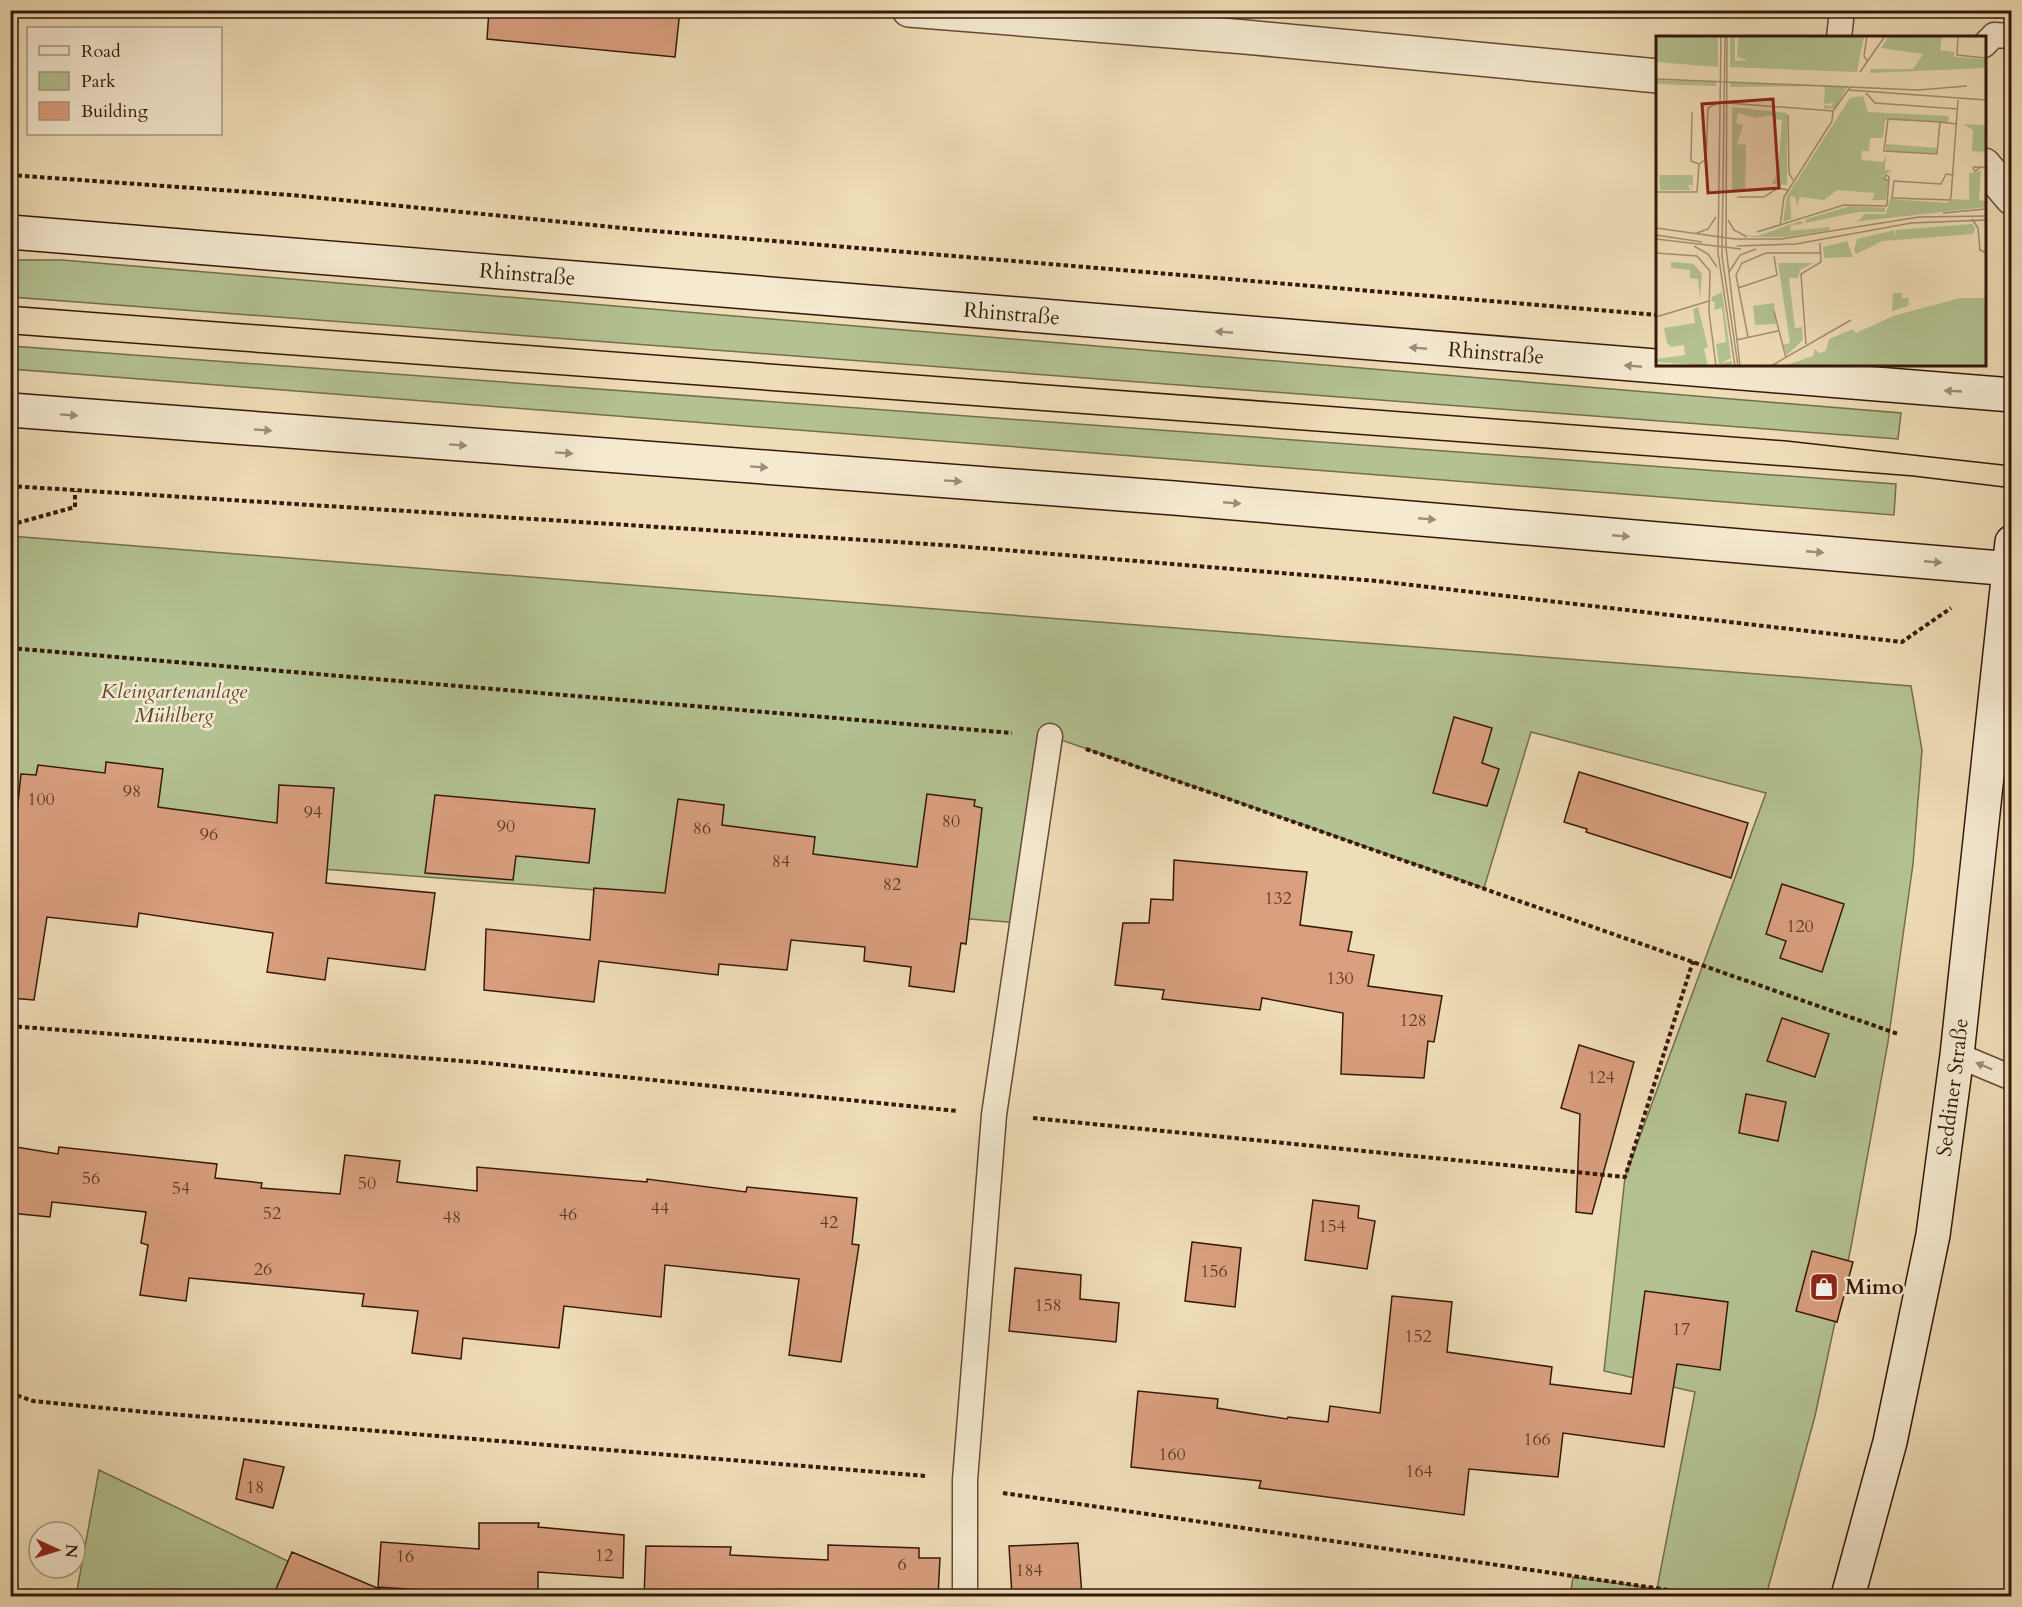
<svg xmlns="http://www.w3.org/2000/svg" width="2022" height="1607" font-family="Cardo,serif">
	<rect width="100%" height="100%" fill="#efddb7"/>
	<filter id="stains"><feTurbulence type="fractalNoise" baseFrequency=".00333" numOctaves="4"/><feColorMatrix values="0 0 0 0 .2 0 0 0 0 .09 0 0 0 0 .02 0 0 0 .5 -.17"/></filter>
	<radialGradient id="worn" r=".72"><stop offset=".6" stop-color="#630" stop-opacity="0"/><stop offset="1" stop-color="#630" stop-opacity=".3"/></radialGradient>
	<path fill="#b4c292" stroke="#746e4e" stroke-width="1.5" d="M 11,260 L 62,260 L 1901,413 L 1898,439 L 11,297 Z
		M 11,346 L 1896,484 L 1894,515 L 11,369 Z
		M 10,536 L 1911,686 L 1922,750 L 1913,864 L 1888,1042 L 1851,1247 L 1815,1416 L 1766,1596 L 1570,1596 L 1573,1577 L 1657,1589 L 1695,1392 L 1604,1371 L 1625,1177 L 1766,793 L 1531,732 L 1484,888 L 1050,736 L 1022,923 L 11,845 Z
		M 99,1470 L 360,1596 L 76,1596 Z"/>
	<path fill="#d99f7f" stroke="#35190a" stroke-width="1.5" d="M 489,10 L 680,10 L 675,57 L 487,39 Z
		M 1454,717 L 1492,728 L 1482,763 L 1499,769 L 1487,806 L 1433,793 Z
		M 106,762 L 163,769 L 158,807 L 277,823 L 279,785 L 334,788 L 326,883 L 435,893 L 425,970 L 328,958 L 325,980 L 267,972 L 273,933 L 139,913 L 137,927 L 47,917 L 34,1000 L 10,998 L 10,822 L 16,822 L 21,774 L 36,775 L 38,765 L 105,773 Z
		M 1579,772 L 1748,823 L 1731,878 L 1586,832 L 1587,829 L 1564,822 Z
		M 927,794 L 975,800 L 974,806 L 982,808 L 966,944 L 961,943 L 954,992 L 909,986 L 911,967 L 864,961 L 865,947 L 791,940 L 787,970 L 719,964 L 718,975 L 599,961 L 594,1002 L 484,990 L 486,929 L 590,940 L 594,888 L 665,893 L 678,799 L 724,805 L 722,825 L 815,837 L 813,854 L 917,867 Z
		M 435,795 L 595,809 L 589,863 L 516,856 L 513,880 L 425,873 Z
		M 1174,860 L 1307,872 L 1300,925 L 1352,932 L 1348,951 L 1374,955 L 1368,986 L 1442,996 L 1434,1042 L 1428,1041 L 1424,1078 L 1341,1074 L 1343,1013 L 1262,998 L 1260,1010 L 1162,999 L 1164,990 L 1115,985 L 1123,923 L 1149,923 L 1151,899 L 1173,900 Z
		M 1782,884 L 1844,904 L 1822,972 L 1780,958 L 1786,941 L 1766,934 Z
		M 1782,1018 L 1829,1034 L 1815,1077 L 1767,1061 Z
		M 1579,1045 L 1634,1062 L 1592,1214 L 1576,1212 L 1580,1114 L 1561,1108 Z
		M 1746,1094 L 1786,1102 L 1778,1141 L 1739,1133 Z
		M 10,1146 L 58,1154 L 59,1147 L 217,1164 L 215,1178 L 262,1183 L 261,1188 L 340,1194 L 345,1155 L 400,1161 L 397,1182 L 477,1191 L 477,1167 L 647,1182 L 647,1179 L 746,1192 L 747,1187 L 857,1198 L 852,1244 L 859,1245 L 841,1362 L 789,1355 L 799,1279 L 665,1265 L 661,1317 L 564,1306 L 559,1348 L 463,1338 L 461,1359 L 412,1353 L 418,1311 L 362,1306 L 364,1294 L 189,1278 L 186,1301 L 140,1295 L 148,1245 L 141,1243 L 146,1212 L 52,1202 L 50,1217 L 10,1213 Z
		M 1313,1200 L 1359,1206 L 1358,1218 L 1375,1221 L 1367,1269 L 1305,1260 Z
		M 1192,1242 L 1241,1248 L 1235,1307 L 1185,1301 Z
		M 1812,1251 L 1853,1262 L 1837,1322 L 1796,1311 Z
		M 1015,1268 L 1081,1275 L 1080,1299 L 1119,1303 L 1116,1342 L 1009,1331 Z
		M 1645,1291 L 1728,1302 L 1720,1370 L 1677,1364 L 1664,1447 L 1563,1433 L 1558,1477 L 1469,1469 L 1464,1515 L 1259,1488 L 1261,1481 L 1131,1467 L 1138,1391 L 1218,1399 L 1217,1408 L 1287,1419 L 1288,1417 L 1328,1422 L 1330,1406 L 1380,1413 L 1392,1296 L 1452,1302 L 1447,1352 L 1552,1367 L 1550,1384 L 1631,1394 Z
		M 244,1459 L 284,1467 L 273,1508 L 236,1499 Z
		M 479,1523 L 539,1523 L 538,1527 L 624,1535 L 623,1578 L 538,1572 L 538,1596 L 480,1596 L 480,1594 L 378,1587 L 381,1542 L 479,1549 Z
		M 1078,1543 L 1082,1596 L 1012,1596 L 1009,1546 Z
		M 828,1545 L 919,1548 L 919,1558 L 940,1558 L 938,1596 L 729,1594 L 729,1596 L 644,1596 L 646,1546 L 731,1547 L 730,1555 L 828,1560 Z
		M 292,1552 L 396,1596 L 273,1596 Z"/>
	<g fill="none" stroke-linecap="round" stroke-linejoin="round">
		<g stroke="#644a35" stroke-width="27">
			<path id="lane" d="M 1839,38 L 1842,10
				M 1984,45 L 1994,35 L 2012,36
				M 1957,1055 L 2012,1078
				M 965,1596 L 965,1480 L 994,1115 L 1050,736"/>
		</g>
		<g stroke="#644a35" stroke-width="36">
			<path id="street" d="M 909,10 L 1245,37 L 1658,76
				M 1984,165 L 2012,198"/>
		</g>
		<g stroke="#35190a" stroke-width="36">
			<g id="secondary">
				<path id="s1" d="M 10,232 L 2012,395"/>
				<path d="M 10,410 L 1174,498 L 2012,569"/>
				<path id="s2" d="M 1848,1596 L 1890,1442 L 1933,1235 L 1957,1055 L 2012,542"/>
			</g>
		</g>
		<path stroke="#35190a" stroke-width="4" stroke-dasharray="4.5 3" stroke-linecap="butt" d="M 10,175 L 291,195 L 643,230 L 1658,315
			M 10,486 L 944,545 L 1377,581 L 1902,642 L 1951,608
			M 10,525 L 75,507 L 75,491
			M 10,648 L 1012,733
			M 1086,749 L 1898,1034
			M 10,1026 L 487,1063 L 957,1111
			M 1033,1118 L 1625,1177 L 1693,961
			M 10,1393 L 33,1401 L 145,1412 L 926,1476
			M 1003,1493 L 1710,1596"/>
		<use href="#lane" stroke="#f5e9d0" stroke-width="24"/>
		<use href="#street" stroke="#f5e9d0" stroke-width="33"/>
		<use href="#secondary" stroke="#f5e9d0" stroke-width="33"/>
		<path stroke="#35190a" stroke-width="1.5" d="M 10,306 L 1787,441 L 2012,466
			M 10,334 L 1785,466 L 1913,476 L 2012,488"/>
	</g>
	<defs><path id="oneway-solid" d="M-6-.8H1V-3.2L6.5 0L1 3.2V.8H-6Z" transform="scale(1.5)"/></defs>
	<g fill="#9f8b77">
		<use href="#oneway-solid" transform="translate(1224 332) rotate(-175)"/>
		<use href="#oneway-solid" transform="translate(1418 348) rotate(-175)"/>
		<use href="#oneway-solid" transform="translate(1633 366) rotate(-175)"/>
		<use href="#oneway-solid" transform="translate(1953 391) rotate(-177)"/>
		<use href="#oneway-solid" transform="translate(69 415) rotate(4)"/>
		<use href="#oneway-solid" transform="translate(263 430) rotate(4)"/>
		<use href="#oneway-solid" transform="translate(458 445) rotate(4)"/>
		<use href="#oneway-solid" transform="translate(564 453) rotate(4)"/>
		<use href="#oneway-solid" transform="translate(759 467) rotate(4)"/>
		<use href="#oneway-solid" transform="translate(953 481) rotate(4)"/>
		<use href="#oneway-solid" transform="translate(1232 503) rotate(5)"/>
		<use href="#oneway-solid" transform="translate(1427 519) rotate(5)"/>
		<use href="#oneway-solid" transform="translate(1621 536) rotate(5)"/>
		<use href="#oneway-solid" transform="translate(1815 552) rotate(5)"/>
		<use href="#oneway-solid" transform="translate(1933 562) rotate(5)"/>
		<use href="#oneway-solid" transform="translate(1984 1066) rotate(-157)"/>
	</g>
	<defs>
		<g id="shop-square" transform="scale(1.5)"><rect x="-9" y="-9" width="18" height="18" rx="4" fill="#8f2418" stroke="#f5e9d0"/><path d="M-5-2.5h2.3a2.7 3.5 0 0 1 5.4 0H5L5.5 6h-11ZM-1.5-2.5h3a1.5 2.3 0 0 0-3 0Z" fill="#fff"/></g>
	</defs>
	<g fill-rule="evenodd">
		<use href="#shop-square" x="1824" y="1287"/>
	</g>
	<g text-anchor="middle" stroke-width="5" stroke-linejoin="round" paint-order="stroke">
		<g font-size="18" fill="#5e3a27">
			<text x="132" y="797">98</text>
			<text x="41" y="805">100</text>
			<text x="313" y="818">94</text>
			<text x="951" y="827">80</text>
			<text x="506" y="832">90</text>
			<text x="702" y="834">86</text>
			<text x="209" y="840">96</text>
			<text x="781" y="867">84</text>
			<text x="892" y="890">82</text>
			<text x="1278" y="904">132</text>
			<text x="1800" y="932">120</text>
			<text x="1340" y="984">130</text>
			<text x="1413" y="1026">128</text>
			<text x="1601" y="1083">124</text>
			<text x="91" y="1184">56</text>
			<text x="367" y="1189">50</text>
			<text x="181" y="1194">54</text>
			<text x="660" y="1214">44</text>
			<text x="272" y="1219">52</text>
			<text x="568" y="1220">46</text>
			<text x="452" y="1223">48</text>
			<text x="829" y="1228">42</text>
			<text x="1332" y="1232">154</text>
			<text x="263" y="1275">26</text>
			<text x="1214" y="1277">156</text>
			<text x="1048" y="1311">158</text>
			<text x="1681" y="1335">17</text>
			<text x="1418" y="1342">152</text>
			<text x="1537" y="1445">166</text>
			<text x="1172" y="1460">160</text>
			<text x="1419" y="1477">164</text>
			<text x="255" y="1493">18</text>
			<text x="604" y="1561">12</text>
			<text x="405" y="1562">16</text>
			<text x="902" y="1570">6</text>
			<text x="1029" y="1576">184</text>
		</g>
		<g font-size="21" fill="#35190a" stroke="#f5e9d0">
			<text dy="7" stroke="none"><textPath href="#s1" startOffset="519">Rhinstraße</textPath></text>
			<text dy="7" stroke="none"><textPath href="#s1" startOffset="1005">Rhinstraße</textPath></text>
			<text dy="7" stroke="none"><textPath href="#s1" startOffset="1491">Rhinstraße</textPath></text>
			<text dy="7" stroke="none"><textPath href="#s2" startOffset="520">Seddiner Straße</textPath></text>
		</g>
		<g font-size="21" font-style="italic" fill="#5b4c33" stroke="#f5e9d0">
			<text x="174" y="698">Kleingartenanlage<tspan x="174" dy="24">Mühlberg</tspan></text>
		</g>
		<g font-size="21" font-weight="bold" fill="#35190a" stroke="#f5e9d0" text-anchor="start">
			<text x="1845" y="1294">Mimo</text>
		</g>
	</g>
	<g transform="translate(1656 36)">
		<rect width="330" height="330" fill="#efddb7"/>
		<path d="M 0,0 L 62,0 L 62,31 L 0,26 ZM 74,0 L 79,1 L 79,25 L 92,24 L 81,21 L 82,0 L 208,0 L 201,36 L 74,31 ZM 233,0 L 286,0 L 284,14 L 298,16 L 298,21 L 330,23 L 330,32 L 214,37 L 215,33 L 257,33 L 267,18 L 225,12 ZM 0,44 L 60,46 L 60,50 L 0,48 ZM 74,46 L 192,50 L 179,72 L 168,73 L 168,69 L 176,70 L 177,67 L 168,68 L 169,50 L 74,51 ZM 207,60 L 212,76 L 293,80 L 292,86 L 229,84 L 227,102 L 214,102 L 213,115 L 206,115 L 205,124 L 227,126 L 230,119 L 229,134 L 236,134 L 227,140 L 232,146 L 230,164 L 216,164 L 219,157 L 181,154 L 168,164 L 144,161 L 141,170 L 139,161 L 134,160 L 135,183 L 127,186 L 131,160 L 194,62 ZM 76,71 L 131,77 L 131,149 L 116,148 L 122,135 L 126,84 L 117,83 L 116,79 L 99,82 L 82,77 L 80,87 L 87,89 L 81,108 L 90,109 L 89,156 L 76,155 ZM 307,88 L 330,89 L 330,116 L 316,115 L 317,94 ZM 230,108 L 281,112 L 280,117 L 230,115 ZM 325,135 L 323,164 L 330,165 L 330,171 L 197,186 L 204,184 L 208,178 L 230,178 L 234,163 L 291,167 L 296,163 L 313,164 L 313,137 ZM 3,139 L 37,139 L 37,155 L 36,149 L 32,149 L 35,154 L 4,154 ZM 194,170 L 229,172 L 229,176 L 202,176 L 149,187 L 150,183 ZM 145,185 L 147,188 L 135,189 L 134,195 L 173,191 L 174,194 L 129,201 L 97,201 L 88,198 L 101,200 ZM 316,188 L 319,192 L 317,198 L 227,205 L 200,218 L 198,215 L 201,203 L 231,196 L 238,194 L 239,201 L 240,194 ZM 191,205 L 197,221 L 168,222 L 167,211 ZM 15,226 L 38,228 L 46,238 L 44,264 L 42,243 L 34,242 L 34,234 L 15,232 ZM 122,227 L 158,227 L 144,234 L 142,242 L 133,242 L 139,292 L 146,291 L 147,304 L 131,319 L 127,309 L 134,307 ZM 66,256 L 75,322 L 65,327 L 76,325 L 76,330 L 63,330 L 60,308 L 70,306 L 66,272 L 58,274 L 59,266 L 55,265 L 56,261 ZM 237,257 L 246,257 L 246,262 L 253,262 L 252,270 L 236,275 ZM 304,262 L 330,262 L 330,330 L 127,330 L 157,320 L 159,313 L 163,317 L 170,315 L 173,303 L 197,293 L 200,297 L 237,280 ZM 118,267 L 120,288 L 99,289 L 97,270 ZM 42,271 L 52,311 L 48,313 L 52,330 L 1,326 L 0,323 L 29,319 L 28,309 L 15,311 L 11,307 L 8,292 L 39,287 L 37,273 Z" fill="#b4c292"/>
		<path fill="none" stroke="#a58f72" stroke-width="1.5" d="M 65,0 L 62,217 L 79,330M 69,0 L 66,220 L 82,330M 71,0 L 70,212 L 84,330M 211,0 L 208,20 L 211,25M 302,0 L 301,19 L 330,22M 204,36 L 229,0M 0,43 L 262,54 L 311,50M 193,54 L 330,64M 210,57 L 219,67 L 302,73M 71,67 L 177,75 L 195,50M 36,76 L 35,125 L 43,128M 132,79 L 133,137 L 137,144M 284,86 L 281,118 L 228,115 L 232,83 L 234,83 L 284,86 L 301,88M 43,128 L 50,123 L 52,72 L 63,66M 325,131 L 319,135 L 317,132 L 318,131 L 325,131 L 330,132M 297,139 L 290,138 L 285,148 L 238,145 L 236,162 L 294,164 L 295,161 L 302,64M 0,156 L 41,156 L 43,128M 81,161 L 108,161 L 122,152 L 132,154M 287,177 L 330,173M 316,183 L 322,192 L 324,214 L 330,217M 72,184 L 78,194 L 91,201M 124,190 L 128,161 L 176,85 L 177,75M 0,192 L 79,203 L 125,203 L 263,181 L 330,180M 101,196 L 188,169 L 230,170 L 231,169 L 233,141 L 230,139 L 228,143 L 233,145M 41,197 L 52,193 L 60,181M 0,199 L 46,206M 0,203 L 85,213M 38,210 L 52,218 L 61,231M 81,210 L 140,208 L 255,187 L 330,184M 0,217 L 41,220 L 54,235 L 53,276 L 60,330M 73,236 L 84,219 L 100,213M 82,252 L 121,239 L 118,220M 118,275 L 130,322M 0,281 L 53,265M 92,301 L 80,239 L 86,227 L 110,217 L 165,217M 80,304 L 122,295M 150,308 L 145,238 L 165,226 L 164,207M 115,330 L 195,284"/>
		<path fill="#8f2418" fill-opacity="0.15" stroke="#8f2418" stroke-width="3" d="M 117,63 L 123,152 L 52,157 L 46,68 Z"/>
		<rect width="330" height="330" fill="none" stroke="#35190a" stroke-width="3"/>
	</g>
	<rect width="2022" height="1607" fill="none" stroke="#efddb7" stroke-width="36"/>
	<rect x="12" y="12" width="1998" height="1583" fill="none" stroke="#35190a" stroke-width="3"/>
	<rect x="18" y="18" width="1986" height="1571" fill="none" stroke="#35190a" stroke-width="1.5"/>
	<rect x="27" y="27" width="195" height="108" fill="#f5e9d0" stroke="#a89681" stroke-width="1.5"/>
	<rect x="39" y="46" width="30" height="9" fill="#f5e9d0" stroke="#a89681" stroke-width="1.5"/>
	<text x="81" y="57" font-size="18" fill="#35190a">Road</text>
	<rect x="39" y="72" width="30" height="18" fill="#b4c292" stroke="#a89681" stroke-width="1.5"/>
	<text x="81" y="87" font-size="18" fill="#35190a">Park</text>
	<rect x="39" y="102" width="30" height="18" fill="#d99f7f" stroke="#a89681" stroke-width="1.5"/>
	<text x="81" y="117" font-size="18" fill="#35190a">Building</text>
	<g transform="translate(57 1550) rotate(94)"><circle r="28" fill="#f5e9d0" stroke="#a89681" stroke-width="1.5"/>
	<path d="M0-4.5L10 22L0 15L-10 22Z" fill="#8f2418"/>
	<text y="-9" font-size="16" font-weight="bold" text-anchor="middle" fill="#35190a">N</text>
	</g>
	<rect width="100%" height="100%" filter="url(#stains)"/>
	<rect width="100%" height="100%" fill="url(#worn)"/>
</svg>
